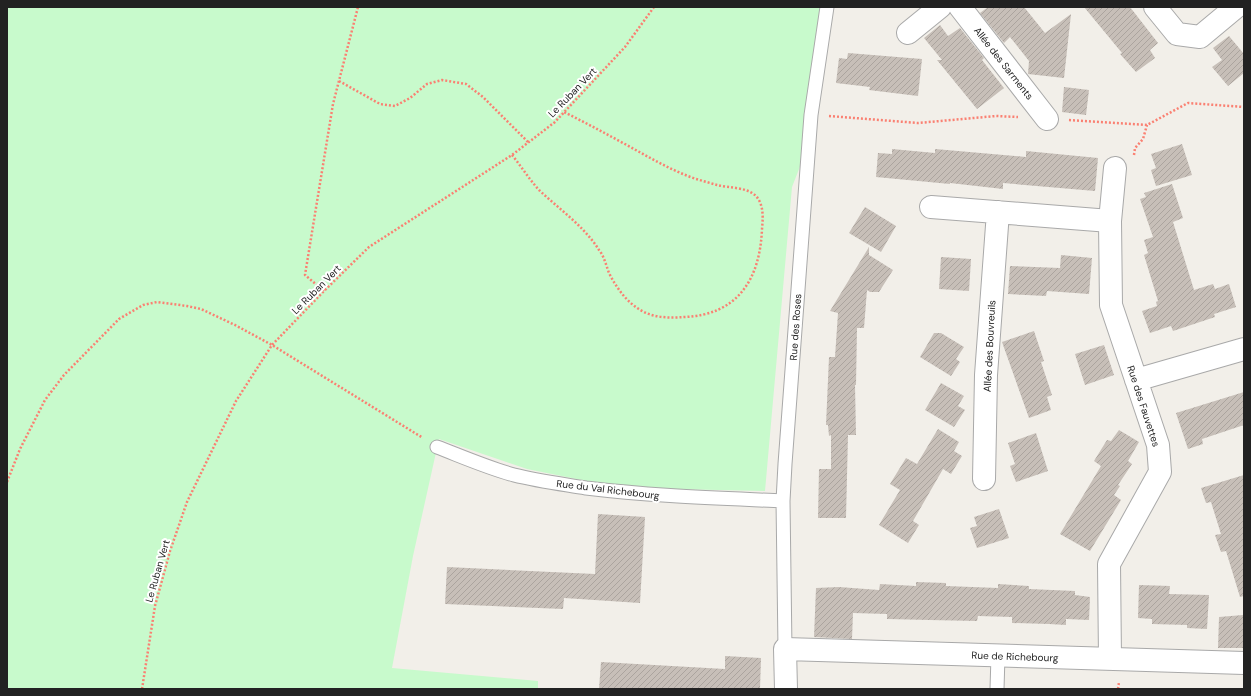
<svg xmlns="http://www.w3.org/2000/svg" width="1251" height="696" font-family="'DM Sans',sans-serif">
	<defs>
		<pattern id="building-hatch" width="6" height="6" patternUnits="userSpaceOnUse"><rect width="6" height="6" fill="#c7bfb8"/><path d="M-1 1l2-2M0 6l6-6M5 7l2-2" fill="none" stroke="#aba49e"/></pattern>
	</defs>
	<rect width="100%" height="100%" fill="#f2efe9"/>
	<path fill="#c8facc" d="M 7,7 L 823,7 L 801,164 L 792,187 L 765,491 L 671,489 L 596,483 L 527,469 L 439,439 L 413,556 L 392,668 L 538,681 L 538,689 L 7,689 Z"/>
	<path fill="url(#building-hatch)" d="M 988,7 L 1024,7 L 1045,33 L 1071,14 L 1064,78 L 1028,74 L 1029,61 L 1010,37 L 1004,43 L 980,13 Z
		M 1084,7 L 1130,7 L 1158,43 L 1150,50 L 1155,58 L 1136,72 L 1120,54 L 1122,53 Z
		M 940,25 L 948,36 L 960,28 L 984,58 L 982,60 L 1004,88 L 977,109 L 937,60 L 942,60 L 924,38 Z
		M 1229,36 L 1244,54 L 1244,73 L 1228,86 L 1212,67 L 1222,60 L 1213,48 Z
		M 848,53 L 922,59 L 918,96 L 869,90 L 870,87 L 836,83 L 839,58 L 847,59 Z
		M 1064,87 L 1089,90 L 1086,115 L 1062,112 Z
		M 1182,144 L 1192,175 L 1156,186 L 1151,170 L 1156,168 L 1151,154 Z
		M 892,149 L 935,153 L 935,149 L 1026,157 L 1026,151 L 1098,158 L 1095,191 L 1003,183 L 1003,189 L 950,183 L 950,184 L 876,177 L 878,153 L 892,154 Z
		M 1172,184 L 1183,218 L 1173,222 L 1194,290 L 1213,284 L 1215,289 L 1229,284 L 1236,307 L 1214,314 L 1215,317 L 1173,331 L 1171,326 L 1150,333 L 1142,311 L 1157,306 L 1156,302 L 1158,301 L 1144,255 L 1148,253 L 1144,240 L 1153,237 L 1140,199 L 1146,197 L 1144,193 Z
		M 865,207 L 896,226 L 881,252 L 849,233 Z
		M 869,247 L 869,255 L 893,270 L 879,292 L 870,292 L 867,290 L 864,328 L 857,328 L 856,385 L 855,385 L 856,435 L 848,435 L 846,518 L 818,518 L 819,469 L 831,469 L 831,435 L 829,436 L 828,425 L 826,425 L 829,357 L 835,357 L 838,313 L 830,311 Z
		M 1061,255 L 1092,258 L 1089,294 L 1047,291 L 1046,296 L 1008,294 L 1010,266 L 1060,268 Z
		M 941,257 L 971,259 L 969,291 L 939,289 Z
		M 1034,331 L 1044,361 L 1041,362 L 1052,395 L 1047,397 L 1051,410 L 1029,418 L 1002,342 Z
		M 934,333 L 941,333 L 964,347 L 956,359 L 960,362 L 951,376 L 920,357 Z
		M 1104,345 L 1114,375 L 1085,385 L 1075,354 Z
		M 941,383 L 964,396 L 958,406 L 965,410 L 954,427 L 925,410 Z
		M 1244,392 L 1244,425 L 1202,439 L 1203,444 L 1188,449 L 1176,413 Z
		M 938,429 L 959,442 L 954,451 L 962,456 L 951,474 L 943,469 L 913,521 L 919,525 L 908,543 L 879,525 L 900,490 L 890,484 L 906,458 L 917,464 Z
		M 1119,430 L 1139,442 L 1128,461 L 1132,464 L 1118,485 L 1120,486 L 1114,495 L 1121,500 L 1090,551 L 1060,534 L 1101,466 L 1094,461 L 1107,440 L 1111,441 Z
		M 1036,433 L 1048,471 L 1016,482 L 1010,466 L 1015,464 L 1008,443 Z
		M 1244,475 L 1244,596 L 1240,597 L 1226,551 L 1221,552 L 1215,535 L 1221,534 L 1211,502 L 1206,503 L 1201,488 Z
		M 999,509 L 1009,538 L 977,548 L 970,528 L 977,526 L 974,517 Z
		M 598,514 L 645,517 L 640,603 L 564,598 L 563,609 L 445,604 L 447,567 L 595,574 Z
		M 916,582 L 946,583 L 946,586 L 998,588 L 998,584 L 1029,586 L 1029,589 L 1075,591 L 1075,595 L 1090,597 L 1089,620 L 1066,619 L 1066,625 L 1049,624 L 1012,623 L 1012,617 L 978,616 L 977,621 L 929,620 L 887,619 L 887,614 L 853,613 L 852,639 L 814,637 L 816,588 L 839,587 L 879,590 L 880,584 L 916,586 Z
		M 1139,585 L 1170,586 L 1169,594 L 1209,595 L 1207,629 L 1187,628 L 1187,625 L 1152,624 L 1152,619 L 1138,618 Z
		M 1243,615 L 1243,648 L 1218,648 L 1219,617 Z
		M 725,656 L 761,658 L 760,689 L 599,689 L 601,662 L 725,669 Z"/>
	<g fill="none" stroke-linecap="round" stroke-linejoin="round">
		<g stroke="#a9a9a9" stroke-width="15">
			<path id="service" d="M 437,447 C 463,457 488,468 514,475 C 538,481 562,484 586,488 C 652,496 718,498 783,501
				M 785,649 L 783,501 L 785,464 L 811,115 L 827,7
				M 997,689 L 998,656"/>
		</g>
		<g stroke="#a9a9a9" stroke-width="24">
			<path id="minor" d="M 960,7 L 1047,119
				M 1155,7 L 1177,34 L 1200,37 L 1236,7
				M 908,33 L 940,7
				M 931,207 L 1110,221
				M 1136,380 L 1244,349
				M 984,479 L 986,375 L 998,212
				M 1110,659 L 1109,564 L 1160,472 L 1158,445 L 1111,305 L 1110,221 L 1115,168
				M 786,689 L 785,649 L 1244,663"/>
		</g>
		<path stroke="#fa8072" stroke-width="2.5" stroke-dasharray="2 2" stroke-linecap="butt" d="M 339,81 L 380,104 L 395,106 L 410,98 L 427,84 L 442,80 L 466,84 L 483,97 L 528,142
			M 829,116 L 918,123 L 996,116 L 1018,117
			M 1069,120 L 1147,125 L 1188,103 L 1244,107
			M 512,155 C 521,166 529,179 539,190 C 559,209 584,226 599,250 C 604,256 606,265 609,273 C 617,289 628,304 644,312 C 656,318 671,318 684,317 C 738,315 760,279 762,229 C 763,218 764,205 756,196 C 747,187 729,188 717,185 C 710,183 703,181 696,179 C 670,170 647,156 623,143 C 603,132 584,122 564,112
			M 1134,155 L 1135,148 L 1143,139 L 1147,125
			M 324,291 L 305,275 L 333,104 L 358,7
			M 7,482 L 20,449 L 45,400 L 64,375 L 119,319 L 143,305 L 157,302 L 187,306 L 201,309 L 235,325 L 272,345 L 423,438
			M 142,689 L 155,606 L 170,551 L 187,502 L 236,401 L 272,345 L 324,291 L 369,247 L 512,155 L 555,122 L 625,47 L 654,7
			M 1118,689 L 1119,682"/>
		<use href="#service" stroke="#fff" stroke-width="13"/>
		<use href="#minor" stroke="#fff" stroke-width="22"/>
	</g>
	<g text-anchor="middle" stroke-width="4" stroke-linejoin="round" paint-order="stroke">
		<g font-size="10" fill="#222" stroke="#fff">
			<text transform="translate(1004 63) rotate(52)" y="4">Allée des Sarments</text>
			<text transform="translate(572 92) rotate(-46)" y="4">Le Ruban Vert</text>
			<text transform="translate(316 289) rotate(-45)" y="4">Le Ruban Vert</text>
			<text transform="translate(795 327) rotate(-86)" y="4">Rue des Roses</text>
			<text transform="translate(989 346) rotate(-87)" y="4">Allée des Bouvreuils</text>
			<text transform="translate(1144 406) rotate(72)" y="4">Rue des Fauvettes</text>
			<text transform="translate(608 489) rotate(7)" y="4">Rue du Val Richebourg</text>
			<text transform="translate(157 571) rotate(-74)" y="4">Le Ruban Vert</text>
			<text transform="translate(1015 656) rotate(2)" y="4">Rue de Richebourg</text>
		</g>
	</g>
	<rect width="1251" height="696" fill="none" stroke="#222222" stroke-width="16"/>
</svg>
